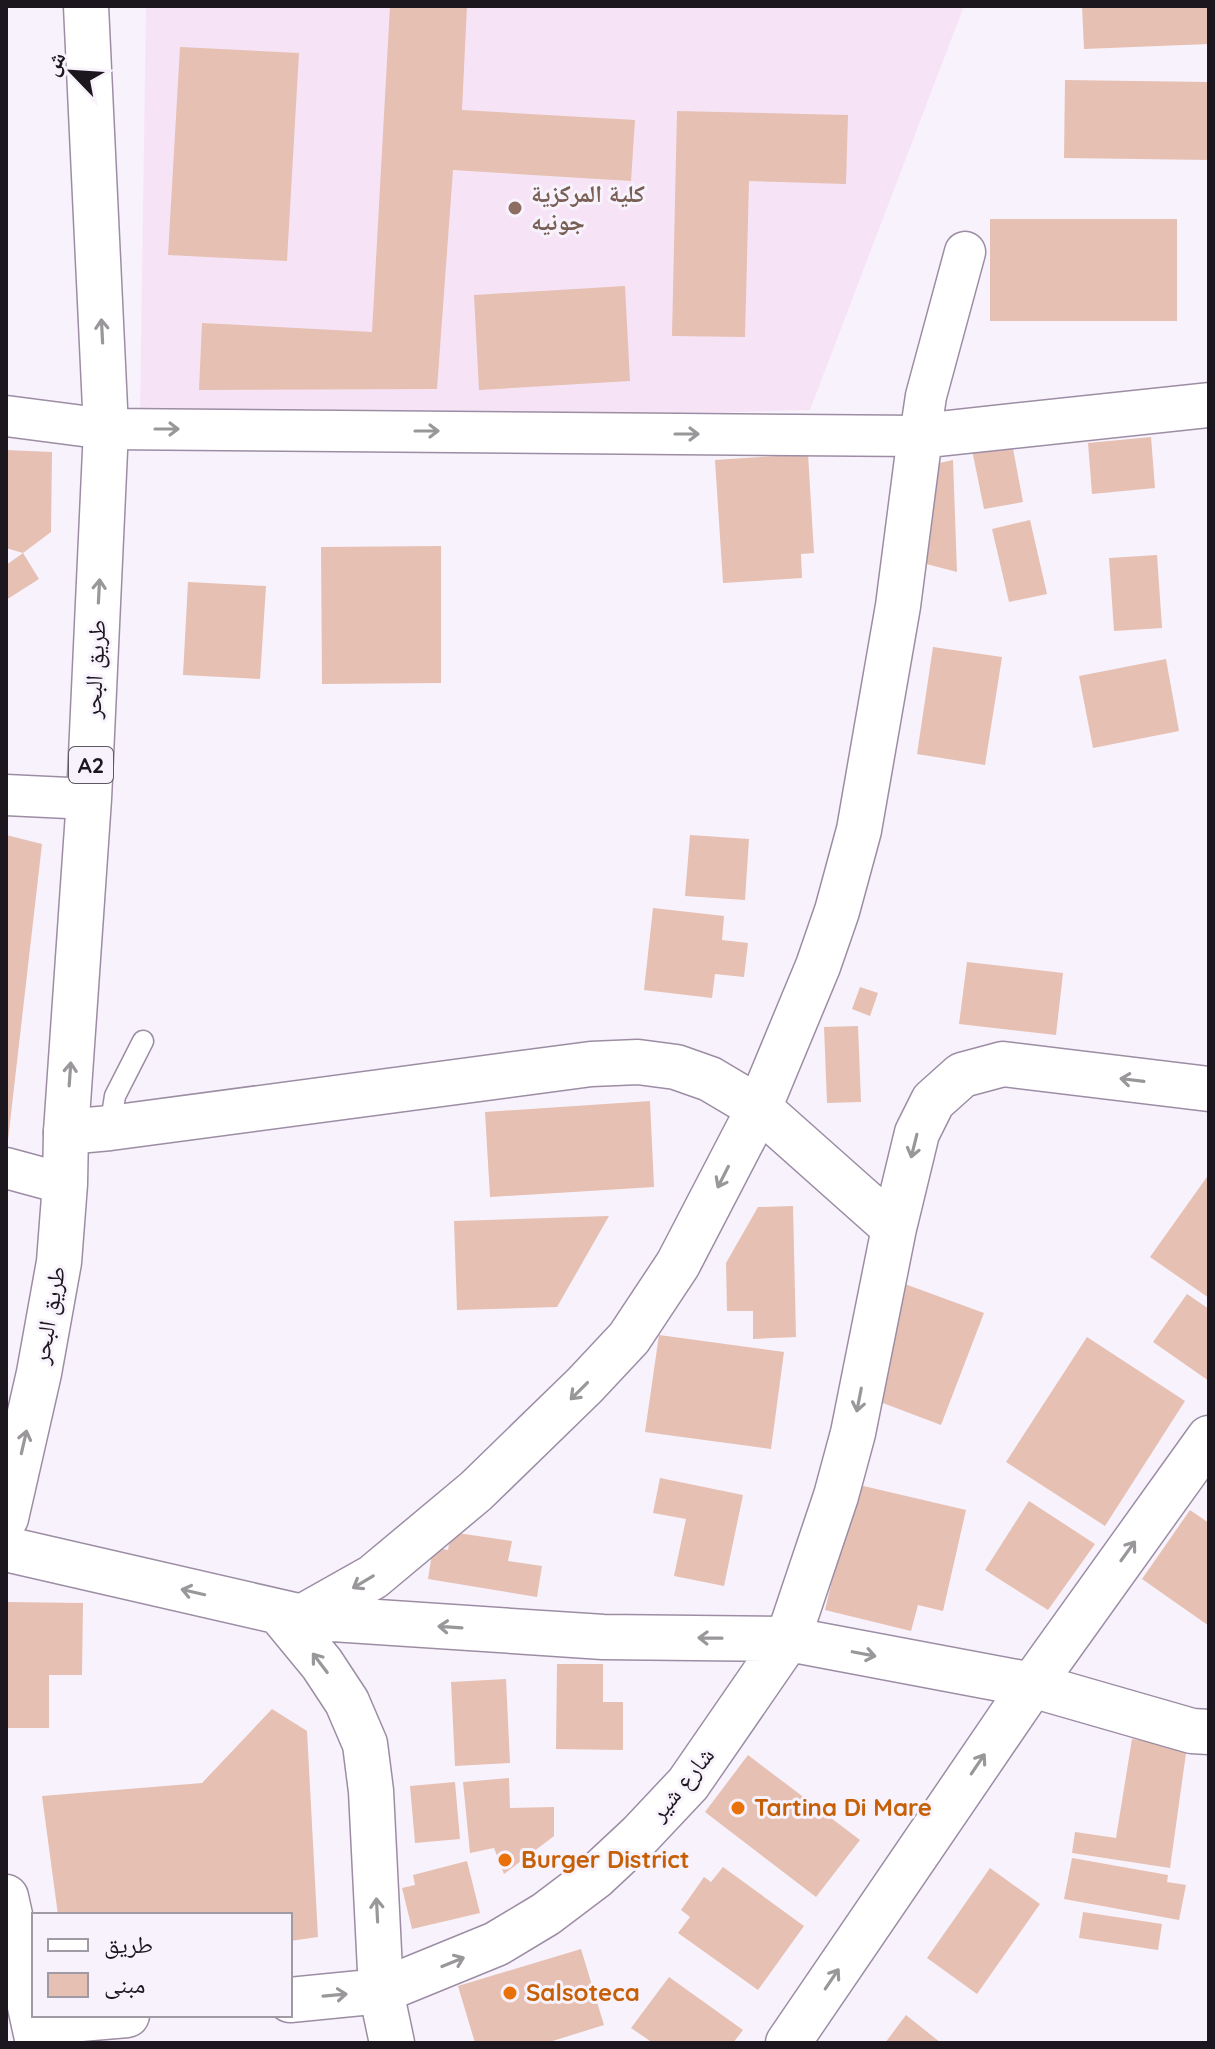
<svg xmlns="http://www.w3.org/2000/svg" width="1215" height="2049" font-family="Quicksand,'Noto Naskh Arabic',sans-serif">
	<rect width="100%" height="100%" fill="#f8f2fc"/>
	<path fill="#f6e4f6" d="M 146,6 L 964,6 L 810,410 L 456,420 L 140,412 Z"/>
	<path fill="#e6c0b3" d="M 390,6 L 467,6 L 462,110 L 635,120 L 631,181 L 453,170 L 437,389 L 199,390 L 202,323 L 372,332 Z
		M 1082,6 L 1209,6 L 1209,44 L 1084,49 Z
		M 180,47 L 299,53 L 287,261 L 168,255 Z
		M 1065,80 L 1209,82 L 1209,160 L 1064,158 Z
		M 677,111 L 848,115 L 846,184 L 749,181 L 745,337 L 672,336 Z
		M 990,219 L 1177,219 L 1177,321 L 990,321 Z
		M 625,286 L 630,381 L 479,390 L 474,295 Z
		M 1151,437 L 1155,488 L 1092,494 L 1088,443 Z
		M 1011,438 L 1023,502 L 984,509 L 971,445 Z
		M 6,450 L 52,452 L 51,532 L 23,553 L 6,548 Z
		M 808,454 L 814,553 L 801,554 L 802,578 L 723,583 L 715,460 Z
		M 953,460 L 957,572 L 915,561 L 921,467 Z
		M 1030,520 L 1047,594 L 1009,602 L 992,529 Z
		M 441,546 L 441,683 L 322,684 L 321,547 Z
		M 23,553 L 39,579 L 6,600 L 6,565 Z
		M 1157,555 L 1162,628 L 1114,631 L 1109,558 Z
		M 188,582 L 266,586 L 260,679 L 183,675 Z
		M 933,647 L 1002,657 L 985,765 L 917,754 Z
		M 1166,659 L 1179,731 L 1093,748 L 1079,676 Z
		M 6,835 L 42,844 L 8,1140 L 6,1140 Z
		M 690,835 L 749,839 L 745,900 L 685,896 Z
		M 653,908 L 724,916 L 722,940 L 748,943 L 744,977 L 715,974 L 712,998 L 644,990 Z
		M 967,962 L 1063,973 L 1056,1035 L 959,1024 Z
		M 860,987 L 878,993 L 870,1016 L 852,1009 Z
		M 858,1026 L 861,1102 L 827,1103 L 824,1027 Z
		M 650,1101 L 654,1187 L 490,1197 L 485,1112 Z
		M 1209,1174 L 1209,1298 L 1150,1257 Z
		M 793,1206 L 796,1337 L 753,1339 L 753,1311 L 727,1311 L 726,1263 L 758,1207 Z
		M 609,1216 L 557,1307 L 457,1310 L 454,1221 Z
		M 902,1283 L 984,1313 L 941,1425 L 875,1400 Z
		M 1187,1294 L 1209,1309 L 1209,1381 L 1153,1342 Z
		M 659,1335 L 784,1352 L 771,1449 L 645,1432 Z
		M 1087,1337 L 1185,1401 L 1105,1526 L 1006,1462 Z
		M 660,1478 L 743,1495 L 724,1586 L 674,1576 L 686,1519 L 653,1513 Z
		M 855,1484 L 966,1510 L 943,1611 L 918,1605 L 911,1631 L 825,1610 Z
		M 1029,1501 L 1095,1544 L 1048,1610 L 985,1570 Z
		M 1190,1510 L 1209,1523 L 1209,1626 L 1142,1579 Z
		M 451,1532 L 512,1541 L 508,1561 L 542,1566 L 537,1597 L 428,1579 L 433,1547 L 448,1550 Z
		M 6,1602 L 83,1603 L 82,1675 L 49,1675 L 49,1728 L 6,1728 Z
		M 557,1664 L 603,1664 L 603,1702 L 623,1702 L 623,1750 L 556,1749 Z
		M 506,1679 L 510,1763 L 455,1766 L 451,1682 Z
		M 272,1709 L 307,1731 L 318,1937 L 290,1941 L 290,1915 L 58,1915 L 42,1796 L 202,1783 Z
		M 1132,1739 L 1187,1746 L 1170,1868 L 1072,1853 L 1075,1832 L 1116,1838 Z
		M 748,1755 L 860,1840 L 816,1897 L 705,1812 Z
		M 509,1778 L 510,1808 L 554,1807 L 554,1836 L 504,1874 L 494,1848 L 470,1853 L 463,1782 Z
		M 455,1782 L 460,1839 L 415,1843 L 410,1786 Z
		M 1072,1858 L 1168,1875 L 1167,1882 L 1186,1885 L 1179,1920 L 1064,1899 Z
		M 467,1861 L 480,1913 L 412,1929 L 402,1888 L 415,1885 L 413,1875 Z
		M 723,1867 L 804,1926 L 758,1990 L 678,1933 L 690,1917 L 681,1910 L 704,1877 L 711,1882 Z
		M 990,1868 L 1040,1904 L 977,1994 L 927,1958 Z
		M 1083,1912 L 1162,1924 L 1158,1950 L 1079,1938 Z
		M 581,1949 L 604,2025 L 546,2043 L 475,2043 L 458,1986 Z
		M 669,1977 L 743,2030 L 733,2043 L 653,2043 L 631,2028 Z
		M 906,2015 L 941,2043 L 885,2043 Z"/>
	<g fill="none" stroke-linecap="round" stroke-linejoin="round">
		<g stroke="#9c8da4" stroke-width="23">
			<path id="service" d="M 110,1128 L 115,1096 L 143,1041"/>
		</g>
		<g stroke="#9c8da4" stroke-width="43">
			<path id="minor" d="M 6,416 L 106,429 L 920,436 L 926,396 L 965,252
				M 6,795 L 89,799
				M 6,1168 L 65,1184"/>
		</g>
		<g stroke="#9c8da4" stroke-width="47">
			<path id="tertiary" d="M 66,1132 L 110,1128 L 591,1064 L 638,1062 L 676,1067 L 710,1079 L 759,1108 L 894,1228
				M 302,1617 L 373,1577 L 476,1491 L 585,1385 L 629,1338 L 678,1264 L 759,1108 L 818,966 L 837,911 L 859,830 L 898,606 L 920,436 L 1209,405
				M 788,1639 L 836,1496 L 853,1433 L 894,1228 L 917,1133 L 933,1101 L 962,1075 L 1003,1064 L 1209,1089
				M 788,2043 L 1032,1685 L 1209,1438"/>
		</g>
		<g stroke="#9c8da4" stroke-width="47">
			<path id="secondary" d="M 6,1549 L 302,1617 L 603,1637 L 788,1639 L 1032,1685 L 1192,1731 L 1209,1732
				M 280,1613 L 322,1664 L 347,1702 L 365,1744 L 371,1791 L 381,1991 L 392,2043
				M 6,1897 L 38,2043
				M 290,2000 L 381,1991 L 496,1944 L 546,1914 L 595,1877 L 640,1835 L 688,1784 L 788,1639
				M 34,2023 L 127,2015"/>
		</g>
		<g stroke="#9c8da4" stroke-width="47">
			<path id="primary" d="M 6,1518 L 39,1373 L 59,1262 L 65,1184 L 66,1132 L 89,799 L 106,429 L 86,6"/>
		</g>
		<use href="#service" stroke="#fff" stroke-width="20"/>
		<use href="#minor" stroke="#fff" stroke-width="40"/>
		<use href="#tertiary" stroke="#fff" stroke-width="44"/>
		<use href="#secondary" stroke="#fff" stroke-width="44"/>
		<use href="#primary" stroke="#fff" stroke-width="44"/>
	</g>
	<defs><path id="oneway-shaft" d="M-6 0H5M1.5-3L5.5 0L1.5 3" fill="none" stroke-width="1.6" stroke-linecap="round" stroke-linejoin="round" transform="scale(2)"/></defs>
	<g stroke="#99979a">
		<use href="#oneway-shaft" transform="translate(102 331) rotate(-93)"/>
		<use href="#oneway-shaft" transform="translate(167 429)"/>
		<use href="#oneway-shaft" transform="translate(427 431)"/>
		<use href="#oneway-shaft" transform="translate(687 434)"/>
		<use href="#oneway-shaft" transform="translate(99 591) rotate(-87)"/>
		<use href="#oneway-shaft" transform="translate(70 1074) rotate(-86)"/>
		<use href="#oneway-shaft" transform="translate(1132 1080) rotate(-173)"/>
		<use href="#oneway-shaft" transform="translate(914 1146) rotate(104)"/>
		<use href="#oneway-shaft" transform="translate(723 1177) rotate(117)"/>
		<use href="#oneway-shaft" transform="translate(579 1391) rotate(135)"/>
		<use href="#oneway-shaft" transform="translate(859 1400) rotate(101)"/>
		<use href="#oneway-shaft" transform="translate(24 1442) rotate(-77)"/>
		<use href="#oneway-shaft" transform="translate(1128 1551) rotate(-54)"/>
		<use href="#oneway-shaft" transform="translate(363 1582) rotate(149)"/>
		<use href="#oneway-shaft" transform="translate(193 1592) rotate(-167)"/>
		<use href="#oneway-shaft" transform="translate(450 1627) rotate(-176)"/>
		<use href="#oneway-shaft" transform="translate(710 1638) rotate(-179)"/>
		<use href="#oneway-shaft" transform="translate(864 1654) rotate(11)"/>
		<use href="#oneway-shaft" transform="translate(320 1663) rotate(-127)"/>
		<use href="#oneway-shaft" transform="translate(978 1764) rotate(-56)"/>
		<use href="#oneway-shaft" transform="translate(377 1910) rotate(-93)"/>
		<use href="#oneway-shaft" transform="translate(453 1962) rotate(-22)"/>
		<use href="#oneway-shaft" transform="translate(832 1979) rotate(-56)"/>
		<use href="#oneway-shaft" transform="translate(335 1995) rotate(-5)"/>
	</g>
	<circle fill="#8d6e63" stroke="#f8f2fc" stroke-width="3" cx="515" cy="208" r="8"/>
	<g fill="#e8710a" stroke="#f8f2fc" stroke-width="3">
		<circle cx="738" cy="1808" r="8"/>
		<circle cx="505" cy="1860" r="8"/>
		<circle cx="510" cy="1993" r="8"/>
	</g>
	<g text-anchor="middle" stroke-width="6" stroke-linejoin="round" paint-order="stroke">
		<rect fill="#f8f2fc" stroke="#5e5961" stroke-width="2" x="69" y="747" width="44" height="36" rx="6"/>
		<g font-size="22" font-weight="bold" fill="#1c171f">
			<text x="91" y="773">A2</text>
		</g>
		<g font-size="24" font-weight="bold" fill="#785e54" stroke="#f8f2fc" text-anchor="start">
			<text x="531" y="202">كلية المركزية<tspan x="531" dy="28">جونيه</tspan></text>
		</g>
		<g font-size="24" fill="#1c171f" stroke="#f8f2fc">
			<text transform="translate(95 669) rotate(-87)" y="8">طريق البحر</text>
			<text transform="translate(49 1315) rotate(-80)" y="8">طريق البحر</text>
			<text transform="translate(682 1784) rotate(-51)" y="8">شارع شير</text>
		</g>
		<g font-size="24" font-weight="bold" fill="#c56008" stroke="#f8f2fc" text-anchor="start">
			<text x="754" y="1816">Tartina Di Mare</text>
			<text x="521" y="1868">Burger District</text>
			<text x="526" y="2001">Salsoteca</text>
		</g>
	</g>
	<rect width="1215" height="2049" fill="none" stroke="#1c171f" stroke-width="16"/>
	<rect x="32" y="1913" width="260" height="104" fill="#f8f2fc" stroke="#a09aa4" stroke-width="2"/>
	<rect x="48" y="1939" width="40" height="12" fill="#ffffff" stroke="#a09aa4" stroke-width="2"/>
	<text x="104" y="1953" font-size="24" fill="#1c171f">طريق</text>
	<rect x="48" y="1973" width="40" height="24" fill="#e6c0b3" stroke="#a09aa4" stroke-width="2"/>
	<text x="104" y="1993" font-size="24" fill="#1c171f">مبنى</text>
	<g transform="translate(72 72) rotate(295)" stroke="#f8f2fc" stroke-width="6" paint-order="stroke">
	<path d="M0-6L14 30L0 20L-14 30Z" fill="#1c171f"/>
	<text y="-12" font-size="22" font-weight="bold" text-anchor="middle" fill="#1c171f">ش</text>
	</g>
</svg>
